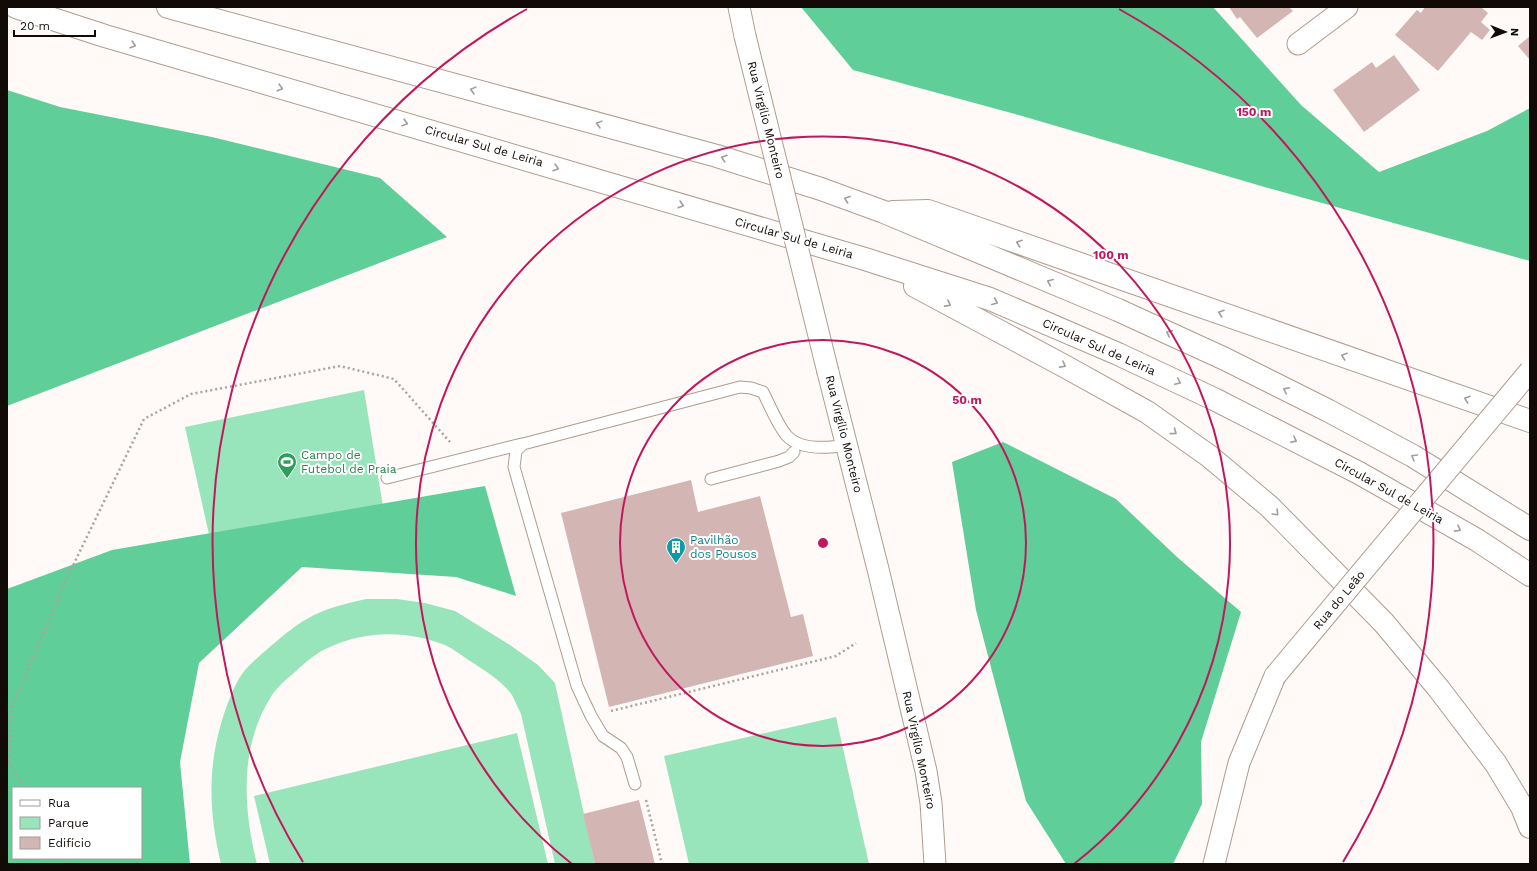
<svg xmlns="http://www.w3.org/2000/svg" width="1537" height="871" font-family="'Work Sans',sans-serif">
	<rect width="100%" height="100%" fill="#fffaf7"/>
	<path fill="#98e5bc" d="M 364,390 L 387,531 L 216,566 L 185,427 Z
		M 366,599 L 397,599 L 425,603 L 455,611 L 510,645 L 538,665 L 555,683 L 595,864 L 555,864 L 521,714 C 518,708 515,701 512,695 C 502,681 484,670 470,661 C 461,655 451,647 442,644 C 406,630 364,631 330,647 C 317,652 306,662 296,671 C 288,678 278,686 272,695 C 239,746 243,808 257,864 L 221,864 C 208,809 207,762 226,708 C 231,695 236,681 245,670 C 253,661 263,653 272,645 C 285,634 298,623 314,615 C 330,607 349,603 366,599 Z
		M 836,717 L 869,864 L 689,864 L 664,756 Z
		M 517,733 L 548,864 L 270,864 L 254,796 Z"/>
	<path fill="#5fce99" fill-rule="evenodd" d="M 801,7 L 1213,7 L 1301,105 L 1379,172 L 1487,131 L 1530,108 L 1530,261 L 1268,188 L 1015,114 L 853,70 Z
		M 7,90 L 60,107 L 212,137 L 380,178 L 447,237 L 7,406 Z
		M 1003,442 L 1116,499 L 1177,557 L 1241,612 L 1201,742 L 1202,804 L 1173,864 L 1066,864 L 1026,801 L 976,610 L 952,462 Z
		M 485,486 L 516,596 L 456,577 L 302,567 L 199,663 L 180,762 L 190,864 L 7,864 L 7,589 L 112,550 ZM 13,788 L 141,788 L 141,858 L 13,858 Z"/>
	<path fill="#d3b6b3" d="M 1229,7 L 1289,7 L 1293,11 L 1257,38 L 1240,17 L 1237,19 Z
		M 1425,7 L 1481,7 L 1488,13 L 1481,22 L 1490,30 L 1482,40 L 1471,32 L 1438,71 L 1395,35 L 1417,10 L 1421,13 Z
		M 1530,36 L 1530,60 L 1518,46 Z
		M 1394,55 L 1420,90 L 1364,132 L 1333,90 L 1372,62 L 1376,68 Z
		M 691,480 L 698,512 L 760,496 L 791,617 L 803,614 L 813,656 L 609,707 L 561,513 Z
		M 639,800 L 655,864 L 595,864 L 583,814 Z"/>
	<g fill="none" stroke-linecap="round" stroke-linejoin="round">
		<g stroke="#b19b8c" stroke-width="13">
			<path id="lane" d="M 387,478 L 522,444
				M 711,479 L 779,461 L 789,457 L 794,452
				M 635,784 L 627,757 L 621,748 L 603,736 L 591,716 L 577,686 L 514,467 L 516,451 L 523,444 L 740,387 L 751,388 L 763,392 C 769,404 778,426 787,436 C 801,451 829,448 847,445"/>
		</g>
		<g stroke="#b19b8c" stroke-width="23">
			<path id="street" d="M 739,7 L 745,36
				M 1298,44 L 1347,7
				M 828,372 L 878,569 L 926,771 L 931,803 L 935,864
				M 1214,864 L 1239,763 L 1275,676"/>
		</g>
		<g stroke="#b19b8c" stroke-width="24">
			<path id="highway" d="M 16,7 L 105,36 L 865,259 L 990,299 L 1118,354 L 1214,399 L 1359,473 L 1477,540 L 1530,575
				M 168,7 L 717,156 L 821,189 L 884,212 L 1118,310 L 1225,359 L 1327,410 L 1413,456 L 1530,529
				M 893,212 L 928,211 L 1530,421
				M 915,286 L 1066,367 L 1147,412 L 1209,456 L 1270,507 L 1384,623 L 1439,689 L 1496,764 L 1522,807 L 1530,827"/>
		</g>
		<path stroke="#a9a3a0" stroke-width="2.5" stroke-dasharray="2 3" stroke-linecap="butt" d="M 611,711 L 836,656 L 856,643
			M 24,788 L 9,762 L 11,709 L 67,578 L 144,419 L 191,394 L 340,366 L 394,379 L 450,442
			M 646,800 L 662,864
			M 65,858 L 68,864"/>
		<use href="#lane" stroke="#fff" stroke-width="11"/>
		<use href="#street" stroke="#fff" stroke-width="21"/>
		<use href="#highway" stroke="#fff" stroke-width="22"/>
		<g stroke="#b19b8c" stroke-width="23" stroke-linecap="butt">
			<path id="street-bridge" d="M 745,36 L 828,372
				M 1275,676 L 1530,371"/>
		</g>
		<use href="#street-bridge" stroke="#fff" stroke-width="21"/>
	</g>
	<defs><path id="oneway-chevron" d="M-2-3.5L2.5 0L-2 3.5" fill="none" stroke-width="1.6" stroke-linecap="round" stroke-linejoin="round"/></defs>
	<g stroke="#a09d9b">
		<use href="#oneway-chevron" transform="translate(133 45) rotate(17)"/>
		<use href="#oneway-chevron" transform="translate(280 88) rotate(16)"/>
		<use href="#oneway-chevron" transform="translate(473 90) rotate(-165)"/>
		<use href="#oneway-chevron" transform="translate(405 123) rotate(16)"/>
		<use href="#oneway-chevron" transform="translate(599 124) rotate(-165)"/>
		<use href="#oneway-chevron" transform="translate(724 158) rotate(-162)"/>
		<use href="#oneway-chevron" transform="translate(556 168) rotate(16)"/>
		<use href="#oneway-chevron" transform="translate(847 199) rotate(-160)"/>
		<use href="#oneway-chevron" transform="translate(681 205) rotate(16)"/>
		<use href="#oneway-chevron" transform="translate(1019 243) rotate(-161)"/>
		<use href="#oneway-chevron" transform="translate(1050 282) rotate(-157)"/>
		<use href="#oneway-chevron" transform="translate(995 302) rotate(23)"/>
		<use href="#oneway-chevron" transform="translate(948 304) rotate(28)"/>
		<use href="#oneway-chevron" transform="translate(1221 313) rotate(-161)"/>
		<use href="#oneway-chevron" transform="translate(1169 333) rotate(-155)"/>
		<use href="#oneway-chevron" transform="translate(1344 356) rotate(-161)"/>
		<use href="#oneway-chevron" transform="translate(1063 365) rotate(29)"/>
		<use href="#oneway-chevron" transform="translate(1178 382) rotate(25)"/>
		<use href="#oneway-chevron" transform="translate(1286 390) rotate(-153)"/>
		<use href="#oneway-chevron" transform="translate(1467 399) rotate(-161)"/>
		<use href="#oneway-chevron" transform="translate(1174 432) rotate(36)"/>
		<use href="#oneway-chevron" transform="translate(1294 440) rotate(27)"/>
		<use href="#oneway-chevron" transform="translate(1414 457) rotate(-150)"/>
		<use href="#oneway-chevron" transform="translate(1276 513) rotate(45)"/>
		<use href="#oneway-chevron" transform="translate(1458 529) rotate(29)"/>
	</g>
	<g fill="none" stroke="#c2185b" stroke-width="2">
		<circle cx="823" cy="543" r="203"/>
		<path d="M572 864A407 407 0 1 1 1074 864"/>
		<path d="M303 862A610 610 0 0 1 527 9M1119 9A610 610 0 0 1 1343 862"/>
	</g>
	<defs>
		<g id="stadium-pin" transform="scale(1)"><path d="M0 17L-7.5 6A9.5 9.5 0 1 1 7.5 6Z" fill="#2e9e5b" stroke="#fff"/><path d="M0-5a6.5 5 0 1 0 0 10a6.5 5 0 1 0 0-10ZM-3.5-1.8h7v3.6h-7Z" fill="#fff"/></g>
		<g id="building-pin" transform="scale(1)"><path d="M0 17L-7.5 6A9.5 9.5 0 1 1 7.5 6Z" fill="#0f9aa8" stroke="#fff"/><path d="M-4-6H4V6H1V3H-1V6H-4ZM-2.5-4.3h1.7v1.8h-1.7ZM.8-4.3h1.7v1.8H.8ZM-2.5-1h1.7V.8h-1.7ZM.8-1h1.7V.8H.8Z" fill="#fff"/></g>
	</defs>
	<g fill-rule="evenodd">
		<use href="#stadium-pin" x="287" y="462"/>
		<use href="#building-pin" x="676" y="547"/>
	</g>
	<g text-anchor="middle" stroke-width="4" stroke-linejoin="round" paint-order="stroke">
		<g font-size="12" fill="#110a06" stroke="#fff">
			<text transform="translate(766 120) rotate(76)" y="4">Rua Virgílio Monteiro</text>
			<text transform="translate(484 146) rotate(16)" y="4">Circular Sul de Leiria</text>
			<text transform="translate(794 238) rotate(16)" y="4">Circular Sul de Leiria</text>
			<text transform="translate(1099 347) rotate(24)" y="4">Circular Sul de Leiria</text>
			<text transform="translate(844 434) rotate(76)" y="4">Rua Virgílio Monteiro</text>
			<text transform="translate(1389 491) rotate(29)" y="4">Circular Sul de Leiria</text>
			<text transform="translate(1339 600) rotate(-50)" y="4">Rua do Leão</text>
			<text transform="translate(919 750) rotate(78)" y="4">Rua Virgílio Monteiro</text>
		</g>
		<g font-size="12" fill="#27864d" stroke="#fff" text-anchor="start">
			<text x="301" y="459">Campo de<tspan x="301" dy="14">Futebol de Praia</tspan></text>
		</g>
		<g font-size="12" fill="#0d838f" stroke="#fff" text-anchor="start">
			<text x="690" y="544">Pavilhão<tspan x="690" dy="14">dos Pousos</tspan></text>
		</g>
	</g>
	<circle cx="823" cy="543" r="6" fill="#c2185b" stroke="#fff" stroke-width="2"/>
	<g font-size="12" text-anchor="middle" font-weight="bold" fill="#c2185b" stroke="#fff" stroke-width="4" stroke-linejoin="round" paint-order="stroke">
		<text x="1254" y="116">150 m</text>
		<text x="1111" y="259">100 m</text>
		<text x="967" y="404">50 m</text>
	</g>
	<rect width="1537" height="871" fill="none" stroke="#110a06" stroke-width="16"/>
	<rect x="12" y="787" width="130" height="72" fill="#ffffff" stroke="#a09d9b"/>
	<rect x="20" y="800" width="20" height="6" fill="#ffffff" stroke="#a09d9b"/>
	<text x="48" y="807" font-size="12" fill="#110a06">Rua</text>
	<rect x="20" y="817" width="20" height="12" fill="#98e5bc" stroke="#a09d9b"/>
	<text x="48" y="827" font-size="12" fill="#110a06">Parque</text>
	<rect x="20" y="837" width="20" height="12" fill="#d3b6b3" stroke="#a09d9b"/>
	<text x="48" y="847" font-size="12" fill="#110a06">Edifício</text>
	<g transform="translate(1505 32) rotate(91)" stroke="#ffffff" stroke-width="3" paint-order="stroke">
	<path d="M0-3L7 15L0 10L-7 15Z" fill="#110a06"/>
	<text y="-6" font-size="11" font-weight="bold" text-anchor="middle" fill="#110a06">N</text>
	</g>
	<path d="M14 30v6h81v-6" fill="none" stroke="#110a06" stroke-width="2"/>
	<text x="20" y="30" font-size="12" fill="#110a06" stroke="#ffffff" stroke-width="3" paint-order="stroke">20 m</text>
</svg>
